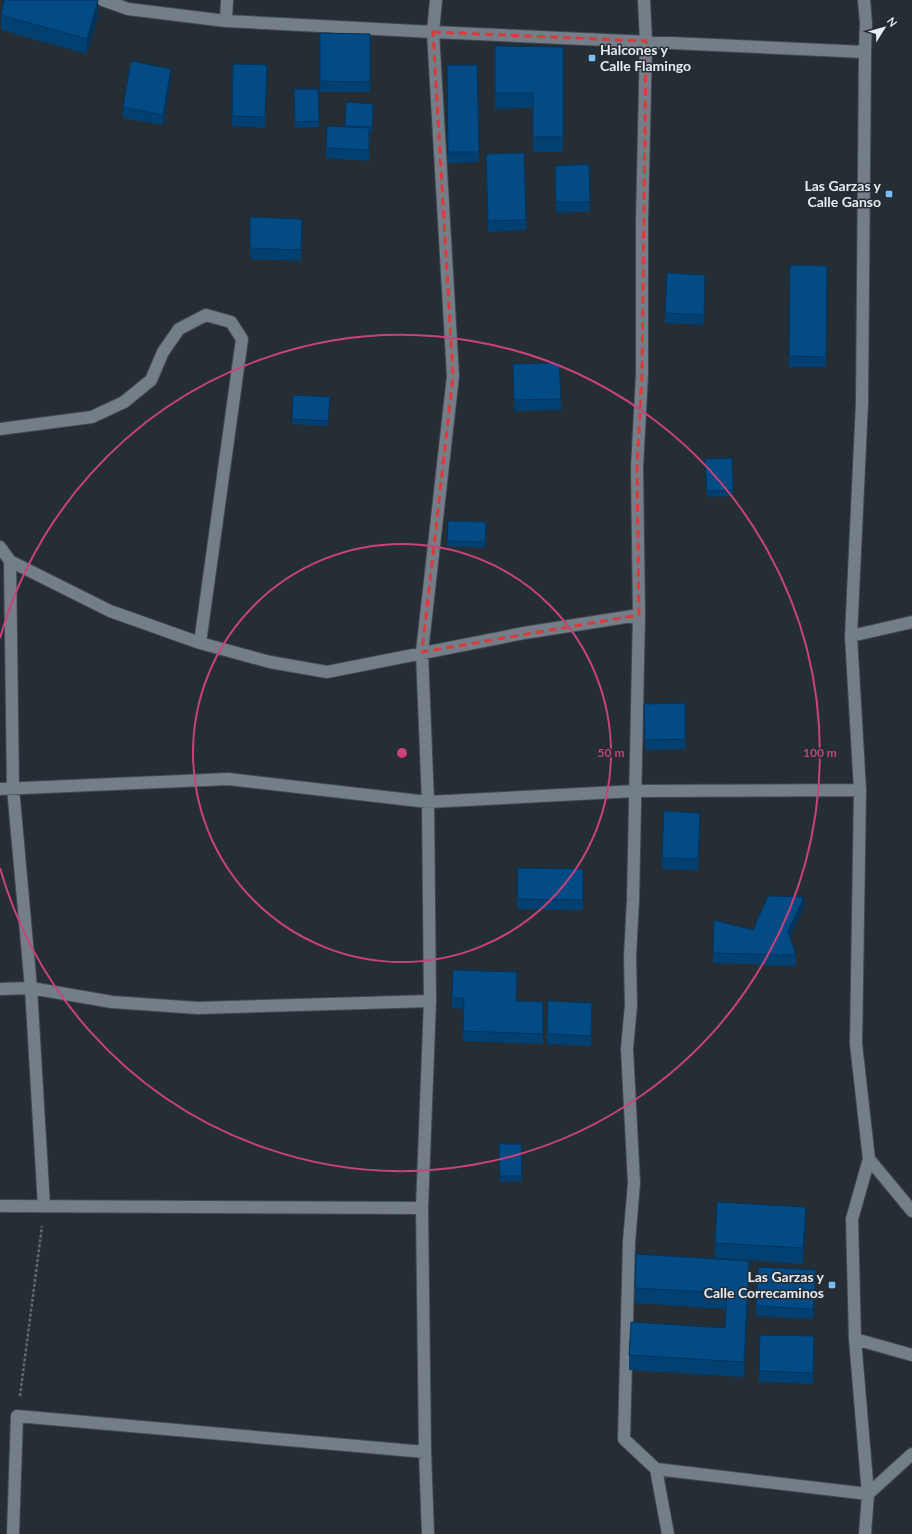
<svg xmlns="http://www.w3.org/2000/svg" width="912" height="1534" font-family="Lato,sans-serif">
	<rect width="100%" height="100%" fill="#252d35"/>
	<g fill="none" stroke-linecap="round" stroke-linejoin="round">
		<g stroke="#424950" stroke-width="14">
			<path id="minor" d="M 103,0 L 128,9 L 226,21 L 433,32 L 865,52
				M 644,0 L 646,41 L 642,220 L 642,374 L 637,468 L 639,615 L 633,900 L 630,957 L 631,1005 L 627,1049 L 634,1183 L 629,1242 L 624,1439 L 656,1469 L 868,1494 L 912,1454
				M 864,0 L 866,23 L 865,52 L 862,403 L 851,636 L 860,790 L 856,1044 L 869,1159 L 852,1219 L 855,1339 L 868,1494 L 865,1534
				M 226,21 L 227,0
				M 0,429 L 92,417 L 124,402 L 151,380 L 163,352 L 179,329 L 206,315 L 231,322 L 242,339 L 200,643
				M 0,547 L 10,561 L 110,611 L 200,643 L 270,662 L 327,672 L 524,633 L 639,615
				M 10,561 L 13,788 L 31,988 L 44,1206
				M 851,636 L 912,622
				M 0,789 L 228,779 L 428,802 L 635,791 L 860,790
				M 0,989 L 31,988 L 112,1002 L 198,1008 L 430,1001 L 428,802 L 422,652 L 453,376 L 433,32 L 436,0
				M 869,1159 L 912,1211
				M 0,1206 L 422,1208
				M 855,1339 L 912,1355
				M 656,1469 L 668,1534
				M 13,1534 L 17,1416 L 425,1452
				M 428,1534 L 425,1452 L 422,1208 L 430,1001"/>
		</g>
		<path stroke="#626970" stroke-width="2.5" stroke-dasharray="3 2" stroke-linecap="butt" d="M 20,1396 L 42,1226"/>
		<use href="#minor" stroke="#747e88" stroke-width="12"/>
	</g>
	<path fill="#034072" d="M 1,15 L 98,16 L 87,54 L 1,30 Z
		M 320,33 L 370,34 L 370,92 L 320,92 Z
		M 495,46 L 563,47 L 563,152 L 533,152 L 533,108 L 495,109 Z
		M 447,65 L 477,65 L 479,162 L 448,163 Z
		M 267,76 L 265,128 L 232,126 L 232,116 Z
		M 171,79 L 163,125 L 123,118 L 123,107 Z
		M 318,89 L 319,127 L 295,128 L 294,95 Z
		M 346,102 L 373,110 L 372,133 L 369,133 L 369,161 L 326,158 L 326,148 L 345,127 Z
		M 486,154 L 526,220 L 526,230 L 488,232 Z
		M 555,166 L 590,202 L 590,212 L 556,213 Z
		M 302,229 L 301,261 L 250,259 L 250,248 Z
		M 827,266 L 826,367 L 789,367 L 789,356 Z
		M 705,285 L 704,325 L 665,323 L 665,313 Z
		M 513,364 L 561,399 L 561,410 L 514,411 Z
		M 330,402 L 328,426 L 292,424 L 292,419 Z
		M 732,458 L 733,496 L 707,497 L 705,464 Z
		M 448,521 L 486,522 L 485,548 L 447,546 Z
		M 685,703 L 685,749 L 645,750 L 644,714 Z
		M 700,823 L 698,870 L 662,869 L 662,858 Z
		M 518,868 L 583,869 L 583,910 L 517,909 Z
		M 804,908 L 790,937 L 796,955 L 796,966 L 713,963 L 714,920 L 753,930 Z
		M 452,998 L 543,1002 L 543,1044 L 463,1041 L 464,1009 L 452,1008 Z
		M 592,1013 L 591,1046 L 547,1044 L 547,1034 Z
		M 499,1144 L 521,1144 L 522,1181 L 500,1182 Z
		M 806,1223 L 803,1264 L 715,1258 L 715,1243 Z
		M 749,1276 L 744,1377 L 629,1370 L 629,1355 L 725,1328 L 726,1309 L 635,1303 L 635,1288 Z
		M 816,1281 L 813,1319 L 756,1316 L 756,1306 Z
		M 760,1335 L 814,1336 L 813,1384 L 759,1382 Z"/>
	<path fill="#02345d" d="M 98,0 L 98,16 L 87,54 L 87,39 Z
		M 171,69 L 171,79 L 163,125 L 163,115 Z
		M 804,897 L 804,908 L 788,941 L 788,931 Z
		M 806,1207 L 806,1223 L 803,1264 L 803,1248 Z
		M 749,1261 L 749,1276 L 744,1377 L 744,1362 Z
		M 816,1270 L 816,1281 L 813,1319 L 813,1309 Z"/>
	<path fill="#034b85" stroke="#02345d" d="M 4,0 L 98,0 L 87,39 L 1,15 Z
		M 320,33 L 370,34 L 370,82 L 320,81 Z
		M 495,46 L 563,47 L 563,137 L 533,137 L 533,93 L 495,93 Z
		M 131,61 L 171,69 L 163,115 L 123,107 Z
		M 233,64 L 267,65 L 265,117 L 232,116 Z
		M 447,65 L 477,65 L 479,152 L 448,152 Z
		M 294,89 L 318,89 L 319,121 L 295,122 Z
		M 346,102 L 373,104 L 372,127 L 345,126 Z
		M 327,126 L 369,128 L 369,150 L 326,148 Z
		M 524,153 L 526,220 L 488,221 L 486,154 Z
		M 589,164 L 590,202 L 556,202 L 555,166 Z
		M 250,217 L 302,219 L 301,250 L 250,248 Z
		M 790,265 L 827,266 L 826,357 L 789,356 Z
		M 667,273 L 705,275 L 704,315 L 665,313 Z
		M 559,363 L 561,399 L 514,400 L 513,364 Z
		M 293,395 L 330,397 L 328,421 L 292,419 Z
		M 732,458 L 733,490 L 707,491 L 705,459 Z
		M 448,521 L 486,522 L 485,542 L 447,541 Z
		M 685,703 L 685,739 L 645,740 L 644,704 Z
		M 664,811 L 700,813 L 698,859 L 662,858 Z
		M 518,868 L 583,869 L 583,900 L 517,899 Z
		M 768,896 L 804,897 L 788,931 L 796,955 L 713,953 L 714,920 L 753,930 Z
		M 453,970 L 517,972 L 516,1001 L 543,1002 L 543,1034 L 463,1031 L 464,998 L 452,998 Z
		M 548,1001 L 592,1003 L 591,1036 L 547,1034 Z
		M 499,1144 L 521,1144 L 522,1176 L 500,1176 Z
		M 717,1202 L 806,1207 L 803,1248 L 715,1243 Z
		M 636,1254 L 749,1261 L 744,1362 L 629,1355 L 631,1322 L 725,1328 L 727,1293 L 635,1288 Z
		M 758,1267 L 816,1270 L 813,1309 L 756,1306 Z
		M 760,1335 L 814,1336 L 813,1373 L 759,1371 Z"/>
	<path fill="none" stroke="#d83c3c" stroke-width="3" stroke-dasharray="8 5" stroke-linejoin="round" d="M 433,32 L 646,41 L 642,374 L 637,468 L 639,615 L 422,652 L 453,376 Z"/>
	<g fill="none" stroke="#c94279" stroke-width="2">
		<circle cx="402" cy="753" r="209"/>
		<path d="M0 638A418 418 0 1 1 0 868"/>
	</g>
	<g fill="#7cbef9" stroke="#252d35" stroke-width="1.5">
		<rect x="588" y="54" width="8" height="8" rx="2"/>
		<rect x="885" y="190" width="8" height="8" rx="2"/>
		<rect x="828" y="1281" width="8" height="8" rx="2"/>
	</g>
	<g text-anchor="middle" stroke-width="3" stroke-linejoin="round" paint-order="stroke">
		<g font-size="14" font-weight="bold" fill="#e6ecf1" stroke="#252d35" text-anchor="end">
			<text x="600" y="55" text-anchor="start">Halcones y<tspan x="600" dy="16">Calle Flamingo</tspan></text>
			<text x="881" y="191">Las Garzas y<tspan x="881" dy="16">Calle Ganso</tspan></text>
			<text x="824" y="1282">Las Garzas y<tspan x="824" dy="16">Calle Correcaminos</tspan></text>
		</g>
	</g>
	<circle cx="402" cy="753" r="6" fill="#c94279" stroke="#252d35" stroke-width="2"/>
	<g font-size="12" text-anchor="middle" font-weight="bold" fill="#c94279" stroke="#252d35" stroke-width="3" stroke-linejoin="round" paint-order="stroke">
		<text x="611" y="757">50 m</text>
		<text x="820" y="757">100 m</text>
	</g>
	<g transform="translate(884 28) rotate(53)" stroke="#252d35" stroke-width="3" paint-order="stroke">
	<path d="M0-3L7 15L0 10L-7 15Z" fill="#e6ecf1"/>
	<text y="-6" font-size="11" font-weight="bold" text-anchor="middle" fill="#e6ecf1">N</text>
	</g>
</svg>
